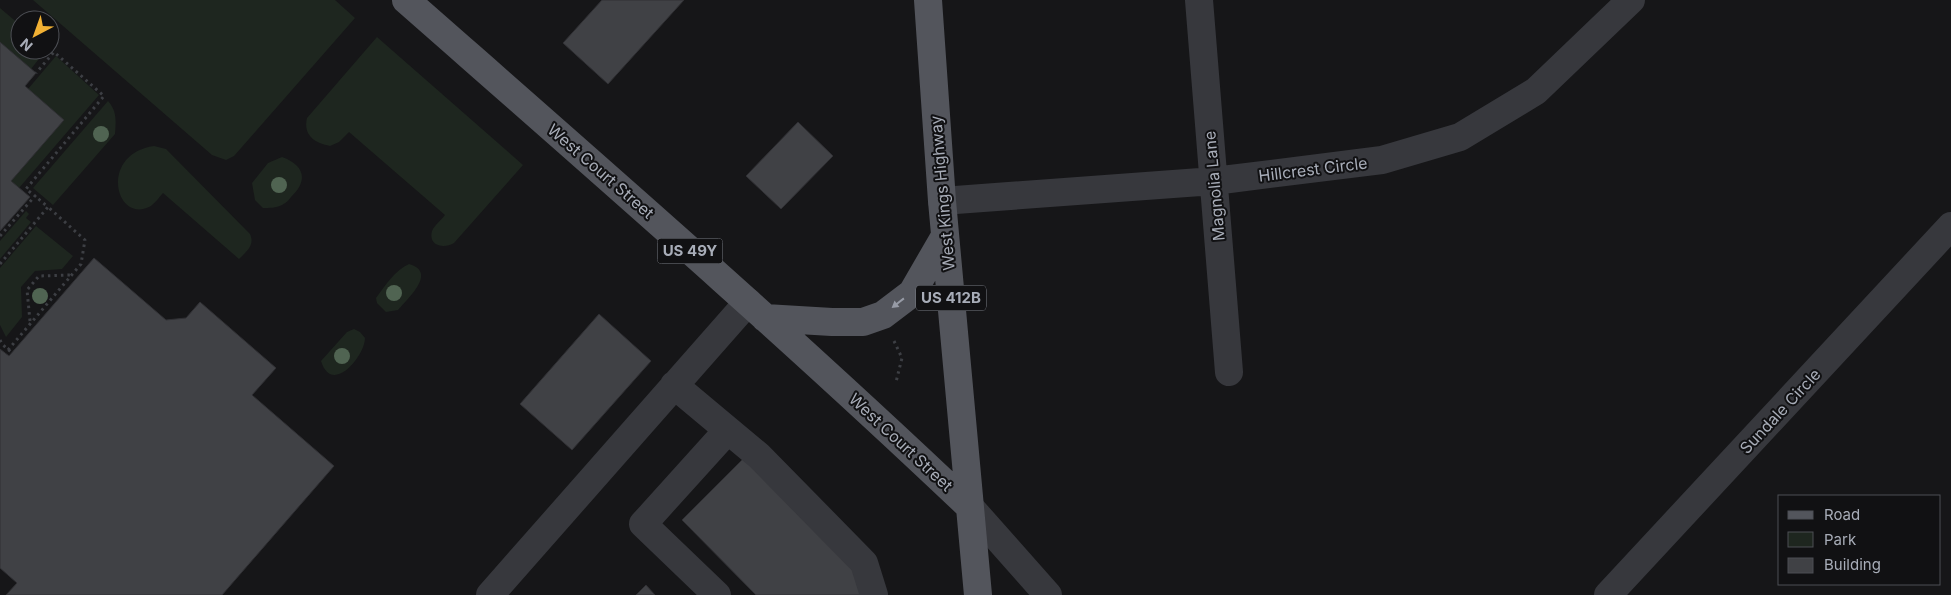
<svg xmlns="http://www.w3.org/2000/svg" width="1951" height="595" font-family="Inter,sans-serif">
	<rect width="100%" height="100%" fill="#161618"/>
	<path fill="#1e261f" d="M 33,0 L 335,0 L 355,18 L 234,156 L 226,160 L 212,155 Z
		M 0,8 L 20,25 L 20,50 L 46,50 L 31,69 L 0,42 Z
		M 377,37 L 523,165 L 454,243 C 444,249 428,246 432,231 C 434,226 441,220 445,215 L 349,132 L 339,142 L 330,146 C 314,143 303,135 307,118 Z
		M 56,56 L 99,95 L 19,188 L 11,181 L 64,120 L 28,89 Z
		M 108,101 C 117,111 116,121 115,134 L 53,205 L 33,188 Z
		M 154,146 L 166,149 L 250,234 C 255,245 247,251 239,259 L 163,193 C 159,197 155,204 149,207 C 115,223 99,154 154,146 Z
		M 282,157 C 304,165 309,180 291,197 C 289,200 286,203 282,205 C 276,208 269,208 263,208 L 255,200 L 252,183 L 268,163 Z
		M 26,211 L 29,214 L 26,218 L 31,222 L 0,259 L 0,241 Z
		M 36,226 L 73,256 L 62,269 L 35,271 L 21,287 L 22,317 L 6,337 L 0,325 L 0,268 Z
		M 409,264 C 438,272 407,299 398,310 L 386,312 L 377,303 L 376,298 C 385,286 395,270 409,264 Z
		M 354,329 L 360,332 L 365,338 C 365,356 332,396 321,361 L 347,332 Z"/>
	<path fill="#404145" stroke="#303034" d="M 602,0 L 684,0 L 608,84 L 563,43 Z
		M 0,42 L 36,73 L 25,86 L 64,120 L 11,181 L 30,197 L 0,231 Z
		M 798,122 L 833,156 L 781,209 L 746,176 Z
		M 94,258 L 166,320 L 186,318 L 200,302 L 276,368 L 252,395 L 334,466 L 222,595 L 6,595 L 17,583 L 0,568 L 0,349 L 9,356 Z
		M 599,314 L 651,361 L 572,450 L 520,404 Z
		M 745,457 L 879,595 L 756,595 L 682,520 Z
		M 646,585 L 655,595 L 636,595 Z"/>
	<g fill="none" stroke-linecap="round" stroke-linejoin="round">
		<path stroke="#3d3f44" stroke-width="3" stroke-dasharray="2.5 4" stroke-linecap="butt" d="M 0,236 L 35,196 L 26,189 L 104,96 L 54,52 L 36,73
			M 0,264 L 48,207 L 35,196
			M 30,321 L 27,290 L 39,276 L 71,275
			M 0,340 L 2,344 L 12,353
			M 894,341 L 902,358 L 896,382
			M 8,350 L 81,264 L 85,240 L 48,207"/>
		<path stroke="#37383d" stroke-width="28" d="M 1199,0 L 1229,372
			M 942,201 L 1214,181 L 1382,160 L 1460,137 L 1536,91 L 1631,0
			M 674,385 L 759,456 L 864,563 L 874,595
			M 970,507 L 1048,595
			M 490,595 L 748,302
			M 717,595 L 643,524 L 727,431
			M 1608,595 L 1951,226"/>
		<path stroke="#53555c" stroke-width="28" d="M 406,0 C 596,167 787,333 970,507
			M 928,0 L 942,201 L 978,595
			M 765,318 L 832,322 L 863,322 L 883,315 L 912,293 L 945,236"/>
	</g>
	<g fill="#506452">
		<circle cx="101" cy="134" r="8"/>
		<circle cx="279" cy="185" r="8"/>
		<circle cx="394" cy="293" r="8"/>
		<circle cx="40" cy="296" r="8"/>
		<circle cx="342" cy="356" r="8"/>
	</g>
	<defs><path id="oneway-solid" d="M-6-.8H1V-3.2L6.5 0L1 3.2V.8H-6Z" transform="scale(1.25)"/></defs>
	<use fill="#979ba6" href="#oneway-solid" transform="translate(898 303) rotate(142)"/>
	<g text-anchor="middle" stroke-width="4" stroke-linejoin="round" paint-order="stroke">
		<g fill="#111113" stroke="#7b7e86" stroke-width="1">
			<rect x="657.5" y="238.5" width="65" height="25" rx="4"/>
			<rect x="916" y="285.5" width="70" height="25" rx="4"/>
		</g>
		<g font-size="15" font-weight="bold" fill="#a8adb8">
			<text x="690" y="256">US 49Y</text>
			<text x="951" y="303">US 412B</text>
		</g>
		<g font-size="16" fill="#a8adb8" stroke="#111113">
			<text transform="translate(1313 169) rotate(-7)" y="6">Hillcrest Circle</text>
			<text transform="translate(601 171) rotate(41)" y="6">West Court Street</text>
			<text transform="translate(1214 186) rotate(-95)" y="6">Magnolia Lane</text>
			<text transform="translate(942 193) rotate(-95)" y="6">West Kings Highway</text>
			<text transform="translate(1780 411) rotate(-47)" y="6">Sundale Circle</text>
			<text transform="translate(901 442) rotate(43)" y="6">West Court Street</text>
		</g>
	</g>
	<rect x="1778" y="495" width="162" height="90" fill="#111113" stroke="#4d4f55"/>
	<rect x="1788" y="511" width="25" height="8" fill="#53555c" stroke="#4d4f55"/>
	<text x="1824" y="520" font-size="15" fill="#a8adb8">Road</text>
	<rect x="1788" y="532" width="25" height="15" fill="#1e261f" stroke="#4d4f55"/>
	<text x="1824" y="545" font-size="15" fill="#a8adb8">Park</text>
	<rect x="1788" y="558" width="25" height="15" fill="#404145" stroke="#4d4f55"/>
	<text x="1824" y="570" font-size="15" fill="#a8adb8">Building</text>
	<g transform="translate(35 35) rotate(221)"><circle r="24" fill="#111113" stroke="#4d4f55"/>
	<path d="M0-4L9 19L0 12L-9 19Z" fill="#f2b134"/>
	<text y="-8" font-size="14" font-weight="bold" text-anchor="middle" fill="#a8adb8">N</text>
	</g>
</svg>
